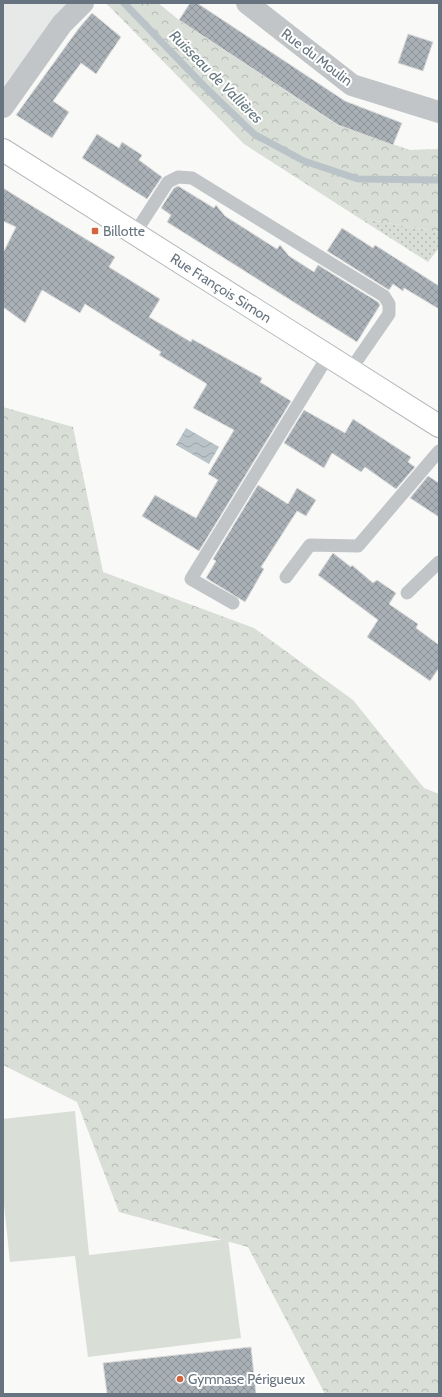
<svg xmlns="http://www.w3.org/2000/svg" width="442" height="1397" font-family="Cabin,sans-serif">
	<defs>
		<pattern id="grass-dots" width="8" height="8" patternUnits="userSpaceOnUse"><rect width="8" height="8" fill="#d9ded7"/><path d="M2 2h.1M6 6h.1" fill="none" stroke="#b4b9b4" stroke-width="1.8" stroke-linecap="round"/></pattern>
		<pattern id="forest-crowns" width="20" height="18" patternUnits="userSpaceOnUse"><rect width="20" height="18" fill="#d9ded7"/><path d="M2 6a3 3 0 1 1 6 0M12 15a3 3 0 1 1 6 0" fill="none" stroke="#b4b9b4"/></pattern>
		<pattern id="water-waves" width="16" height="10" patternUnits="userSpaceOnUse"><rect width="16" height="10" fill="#bac4c8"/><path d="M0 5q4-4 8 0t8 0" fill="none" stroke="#9ba4a8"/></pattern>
		<pattern id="building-cross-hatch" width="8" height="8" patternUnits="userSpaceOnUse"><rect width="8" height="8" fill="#a9b0b6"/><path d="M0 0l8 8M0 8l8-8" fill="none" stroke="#8d9499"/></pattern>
	</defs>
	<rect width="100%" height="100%" fill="#f9f9f8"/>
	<path fill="#e7e8e8" d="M 3,3 L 77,3 L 54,19 L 3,87 Z"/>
	<path fill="url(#grass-dots)" d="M 359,218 L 439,232 L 439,248 L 428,262 Z"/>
	<path fill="url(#forest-crowns)" d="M 106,3 L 158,3 L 179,20 L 337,125 L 410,150 L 439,149 L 439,232 L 359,218 L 244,144 Z
		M 3,407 L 73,427 L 103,572 L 254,628 L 353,700 L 424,788 L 439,794 L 439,1394 L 325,1394 L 248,1247 L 119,1212 L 77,1102 L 3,1065 Z"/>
	<path fill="#d9ded7" d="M 75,1111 L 89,1255 L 228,1239 L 241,1338 L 88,1357 L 75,1256 L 10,1262 L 3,1195 L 3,1119 Z"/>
	<path fill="url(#water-waves)" d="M 186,428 L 219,447 L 209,464 L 176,445 Z"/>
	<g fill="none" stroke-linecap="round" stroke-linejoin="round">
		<path stroke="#bac4c8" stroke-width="7" d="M 124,3 L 204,86 L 254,134 L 304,161 L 358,179 L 439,180"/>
	</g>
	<path fill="url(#building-cross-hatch)" stroke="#dbdbda" d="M 190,3 L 197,3 L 345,101 L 402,123 L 393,145 L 338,125 L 179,20 Z
		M 92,13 L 121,37 L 96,74 L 81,63 L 53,101 L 69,112 L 52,138 L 16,115 L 79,28 Z
		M 408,34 L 433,42 L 423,71 L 398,63 Z
		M 97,134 L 119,148 L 122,142 L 142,155 L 139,160 L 162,177 L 147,199 L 82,158 Z
		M 178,186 L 214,208 L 216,205 L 225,216 L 277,249 L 280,245 L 289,256 L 314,272 L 318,265 L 378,302 L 380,305 L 357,342 L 167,222 L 171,215 L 161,208 L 174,188 Z
		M 3,188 L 115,257 L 109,267 L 160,299 L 149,317 L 191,342 L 192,339 L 262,378 L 260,382 L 291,401 L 199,551 L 142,516 L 155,495 L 196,518 L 218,480 L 208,474 L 234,430 L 193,408 L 207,384 L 159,355 L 161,352 L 85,304 L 80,313 L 42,290 L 25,323 L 3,307 L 3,253 L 16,227 L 3,221 Z
		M 342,228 L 373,248 L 375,245 L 439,286 L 439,309 L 404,288 L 403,291 L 393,284 L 389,290 L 327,251 Z
		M 304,410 L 345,433 L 353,419 L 411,457 L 408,462 L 415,467 L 396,489 L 365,467 L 361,472 L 332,453 L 324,468 L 284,443 Z
		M 428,476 L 439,483 L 439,517 L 410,498 Z
		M 258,485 L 288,504 L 297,488 L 316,500 L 306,516 L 297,511 L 261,567 L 264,569 L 245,602 L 206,578 L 216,561 L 213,559 Z
		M 333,553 L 351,567 L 352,565 L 373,583 L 377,580 L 396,593 L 389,604 L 418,624 L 416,628 L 439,645 L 439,668 L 430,681 L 367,637 L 378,620 L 318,575 Z
		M 251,1347 L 256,1394 L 107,1394 L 103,1363 Z"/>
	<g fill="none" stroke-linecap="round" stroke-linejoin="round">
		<g stroke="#b4b8bd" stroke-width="24">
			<g id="secondary">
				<path id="s1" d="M 3,150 L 439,426"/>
			</g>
		</g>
		<path stroke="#bbbec0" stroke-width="2.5" stroke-dasharray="2 2" stroke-linecap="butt" d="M 3,1055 L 3,1057"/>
		<path stroke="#c1c5c8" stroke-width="13" d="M 135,233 L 168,182 L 178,177 L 192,178 L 384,296 L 389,304 L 389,314 L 351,369
			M 286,577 L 310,545 L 358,546 L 439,451
			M 407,593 L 439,562
			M 233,603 L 191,579 L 328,356"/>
		<path stroke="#c1c5c8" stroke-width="22" d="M 247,3 L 352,85 L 439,112
			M 3,107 L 62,24 L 83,3"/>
		<use href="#secondary" stroke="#fff" stroke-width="22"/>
	</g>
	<g fill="#d2653f" stroke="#fff" stroke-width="1.5">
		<rect x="91" y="227" width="8" height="8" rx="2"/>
		<circle cx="180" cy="1379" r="4"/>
	</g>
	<g text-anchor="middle" stroke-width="4" stroke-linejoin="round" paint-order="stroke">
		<g font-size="14" fill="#67747f" stroke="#fff">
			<text transform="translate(317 57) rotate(37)" y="5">Rue du Moulin</text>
			<text dy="5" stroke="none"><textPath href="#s1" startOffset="258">Rue François Simon</textPath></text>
		</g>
		<g font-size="14" fill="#67747f" stroke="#fff" text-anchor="start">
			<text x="103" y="236">Billotte</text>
			<text x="188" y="1384">Gymnase Périgueux</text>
		</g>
		<g font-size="15" font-style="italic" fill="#677980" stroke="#fff">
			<text transform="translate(216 77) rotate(45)" y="5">Ruisseau de Vallières</text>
		</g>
	</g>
	<rect width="442" height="1397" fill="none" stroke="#67747f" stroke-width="8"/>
</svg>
